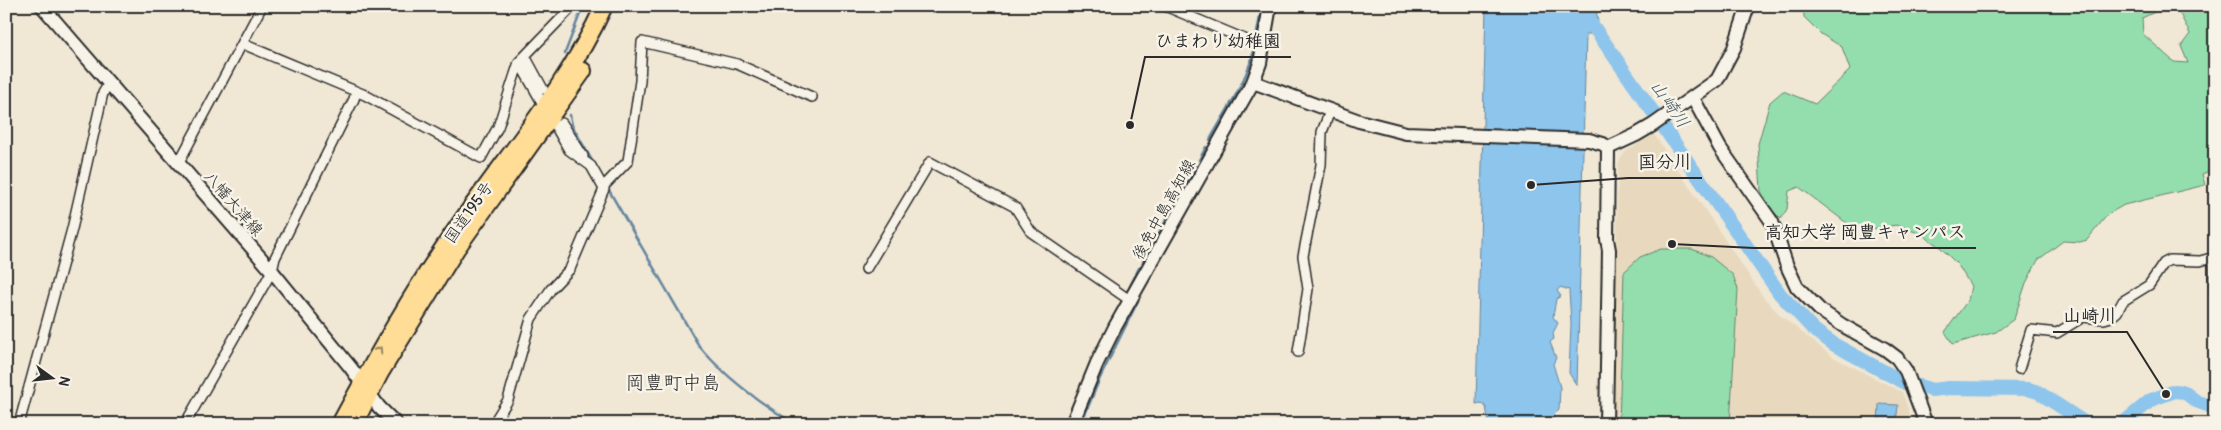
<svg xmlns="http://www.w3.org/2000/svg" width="2221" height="430" font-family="Pangolin,'Klee One',sans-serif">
	<rect width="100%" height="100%" fill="#f0e7d5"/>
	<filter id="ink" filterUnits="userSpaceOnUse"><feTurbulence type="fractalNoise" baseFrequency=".02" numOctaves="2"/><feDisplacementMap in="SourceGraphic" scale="10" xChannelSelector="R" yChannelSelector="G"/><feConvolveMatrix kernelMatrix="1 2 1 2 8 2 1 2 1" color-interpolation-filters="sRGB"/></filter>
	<g filter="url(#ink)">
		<path fill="#e8d9be" d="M 1654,134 L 1764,298 L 1781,316 L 1833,357 L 1902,392 L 1914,424 L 1613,424 L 1618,163 L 1625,152 Z"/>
		<path fill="#94deae" stroke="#60846c" d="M 1803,6 L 2162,6 L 2159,10 L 2142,18 L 2143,34 L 2174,62 L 2188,63 L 2181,46 L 2190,34 L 2176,6 L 2215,6 L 2215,169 L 2202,174 L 2205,185 L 2124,205 L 2108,214 L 2087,240 L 2080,242 L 2063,241 L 2038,260 L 2026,283 L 2014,319 L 1996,332 L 1953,344 L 1945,332 L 1968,300 L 1971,286 L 1958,265 L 1941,248 L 1921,234 L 1896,225 L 1872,229 L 1848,224 L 1799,187 L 1789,191 L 1787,209 L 1781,219 L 1770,208 L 1761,191 L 1758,144 L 1770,102 L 1783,91 L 1815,104 L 1850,70 L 1842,47 L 1821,34 L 1804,17 Z
			M 1661,249 L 1692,249 L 1711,257 L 1733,275 L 1738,289 L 1730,424 L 1619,424 L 1624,272 L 1640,257 Z"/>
		<path fill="#8dc5ec" stroke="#66879f" d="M 1486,6 L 1595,6 L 1598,20 L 1591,34 L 1586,34 L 1577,386 L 1569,373 L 1571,324 L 1569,290 L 1560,287 L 1557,291 L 1561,296 L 1556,299 L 1553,317 L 1558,323 L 1553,333 L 1554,339 L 1550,342 L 1556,358 L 1553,364 L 1560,387 L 1559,410 L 1554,415 L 1553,421 L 1556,424 L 1489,424 L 1486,407 L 1481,403 L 1476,404 Z
			M 1879,404 L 1898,405 L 1896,424 L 1878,424 Z"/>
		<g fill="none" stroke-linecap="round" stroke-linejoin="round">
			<path stroke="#66879f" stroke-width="2.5" d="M 1256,38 L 1262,6
				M 565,53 L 583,6
				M 570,115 L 572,125 L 594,164
				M 1210,140 C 1226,111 1248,80 1255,46
				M 1199,160 L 1206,147
				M 607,187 L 699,346 C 725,377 760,403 795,424
				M 1143,262 L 1196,166
				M 1127,292 L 1139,268
				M 1081,424 L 1100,378 L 1138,301"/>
			<path stroke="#8dc5ec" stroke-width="14" d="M 1579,6 L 1780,294 L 1814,330 L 1835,345 L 1905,383
				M 1919,386 L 1932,390 L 1949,388 L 2028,389 L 2038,392 L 2087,424
				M 2122,424 L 2151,400 L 2175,391 L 2184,392 L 2196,401 L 2215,408"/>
			<g stroke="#2b2b2b" stroke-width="12">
				<path id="street" d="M 1165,6 L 1249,41 L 1263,44
					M 243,44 L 365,95 L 481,158 L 498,127 L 519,62
					M 525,56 L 543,89
					M 562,123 L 583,156
					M 178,164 L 262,6
					M 603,187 L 628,161 L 640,81 L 642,42 L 737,64 L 812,97
					M 2214,258 L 2215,294
					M 866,269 L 930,162 L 1015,207 L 1031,232 L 1131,301
					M 1298,352 L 1308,289 L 1303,256 L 1321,165 L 1322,132 L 1330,111
					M 2019,369 L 2031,330 L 2057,333 L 2083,317 L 2104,319 L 2111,317 L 2117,312 L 2123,301 L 2149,285 L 2164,263 L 2170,260 L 2200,261 L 2215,257
					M 19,424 L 72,229 L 103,93 L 109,83
					M 185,424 L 272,271 L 275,258 L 354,99 L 356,92
					M 493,424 L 508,400 L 531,319 L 551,289 L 570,269 L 604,189 L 591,166 L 569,150 L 519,62 L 573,6"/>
			</g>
			<g stroke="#2b2b2b" stroke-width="16">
				<path id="secondary" d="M 42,6 L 272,271 L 351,368 L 379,407 L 396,424
					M 1253,82 L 1359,121 L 1406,133 L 1589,140 L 1603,144 L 1608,148 L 1607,239 L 1609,250 L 1606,424
					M 1693,98 L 1720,148 L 1772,222 L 1787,266 L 1797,287 L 1820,310 L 1842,325 L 1885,349 L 1897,358 L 1906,371 L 1926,424
					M 1608,148 L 1636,135 L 1653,125 L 1717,80 L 1734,48 L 1748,6
					M 1072,424 L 1097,363 L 1115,327 L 1253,82 L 1260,63 L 1270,6"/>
			</g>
			<g stroke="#2b2b2b" stroke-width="20">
				<path id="highway" d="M 340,424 C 376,357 413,291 457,228 C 507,155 567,87 604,6
					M 354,424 L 380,373 L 456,249 L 583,71"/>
			</g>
			<use href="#street" stroke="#f7f3e8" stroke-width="9"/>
			<use href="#secondary" stroke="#f7f3e8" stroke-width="12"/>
			<use href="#highway" stroke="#ffdd96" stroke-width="16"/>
		</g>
		<defs><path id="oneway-chevron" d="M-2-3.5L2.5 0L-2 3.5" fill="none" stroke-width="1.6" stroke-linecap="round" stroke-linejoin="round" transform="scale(1.25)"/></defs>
		<use stroke="#958460" href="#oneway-chevron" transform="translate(379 350) rotate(-58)"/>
	</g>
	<g text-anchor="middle" stroke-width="5" stroke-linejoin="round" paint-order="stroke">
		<g font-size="16" fill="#2b2b2b" stroke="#f7f3e8">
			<text transform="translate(234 203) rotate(49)" y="6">八幡大津線</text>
			<text transform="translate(1163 209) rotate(-61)" y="6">後免中島高知線</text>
			<text transform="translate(468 212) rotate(-55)" y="6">国道195号</text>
		</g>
		<g font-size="18" font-style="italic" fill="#485965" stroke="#f7f3e8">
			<text transform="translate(1670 104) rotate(55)" y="6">山崎川</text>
		</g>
		<g font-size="19" fill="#2b2b2b" stroke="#f7f3e8">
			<text x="673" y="389">岡豊町中島</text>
		</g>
	</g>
	<path fill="none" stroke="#2b2b2b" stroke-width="2" d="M1130 125L1145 57H1291M1531 185L1628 178H1702M1672 244L1754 248H1976M2166 394L2127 332H2053"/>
	<g fill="#2b2b2b" stroke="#f7f3e8" stroke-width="2">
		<circle cx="1130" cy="125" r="5"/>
		<circle cx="1531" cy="185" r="5"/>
		<circle cx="1672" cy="244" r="5"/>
		<circle cx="2166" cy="394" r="5"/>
	</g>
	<g font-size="18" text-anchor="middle" font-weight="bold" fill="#2b2b2b" stroke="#f7f3e8" stroke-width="5" stroke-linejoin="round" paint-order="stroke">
		<text x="1218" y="47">ひまわり幼稚園</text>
		<text x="1665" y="168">国分川</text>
		<text x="1865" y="238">高知大学 岡豊キャンパス</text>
		<text x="2090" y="322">山崎川</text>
	</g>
	<rect width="2221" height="430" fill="none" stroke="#f7f3e8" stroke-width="25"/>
	<rect x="12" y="12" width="2196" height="405" fill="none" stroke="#2b2b2b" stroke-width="2" filter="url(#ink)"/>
	<g transform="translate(52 378) rotate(105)" stroke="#f7f3e8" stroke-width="4" paint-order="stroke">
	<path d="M0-4L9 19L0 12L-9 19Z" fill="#2b2b2b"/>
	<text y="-8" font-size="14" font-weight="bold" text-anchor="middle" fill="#2b2b2b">N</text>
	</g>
</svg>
